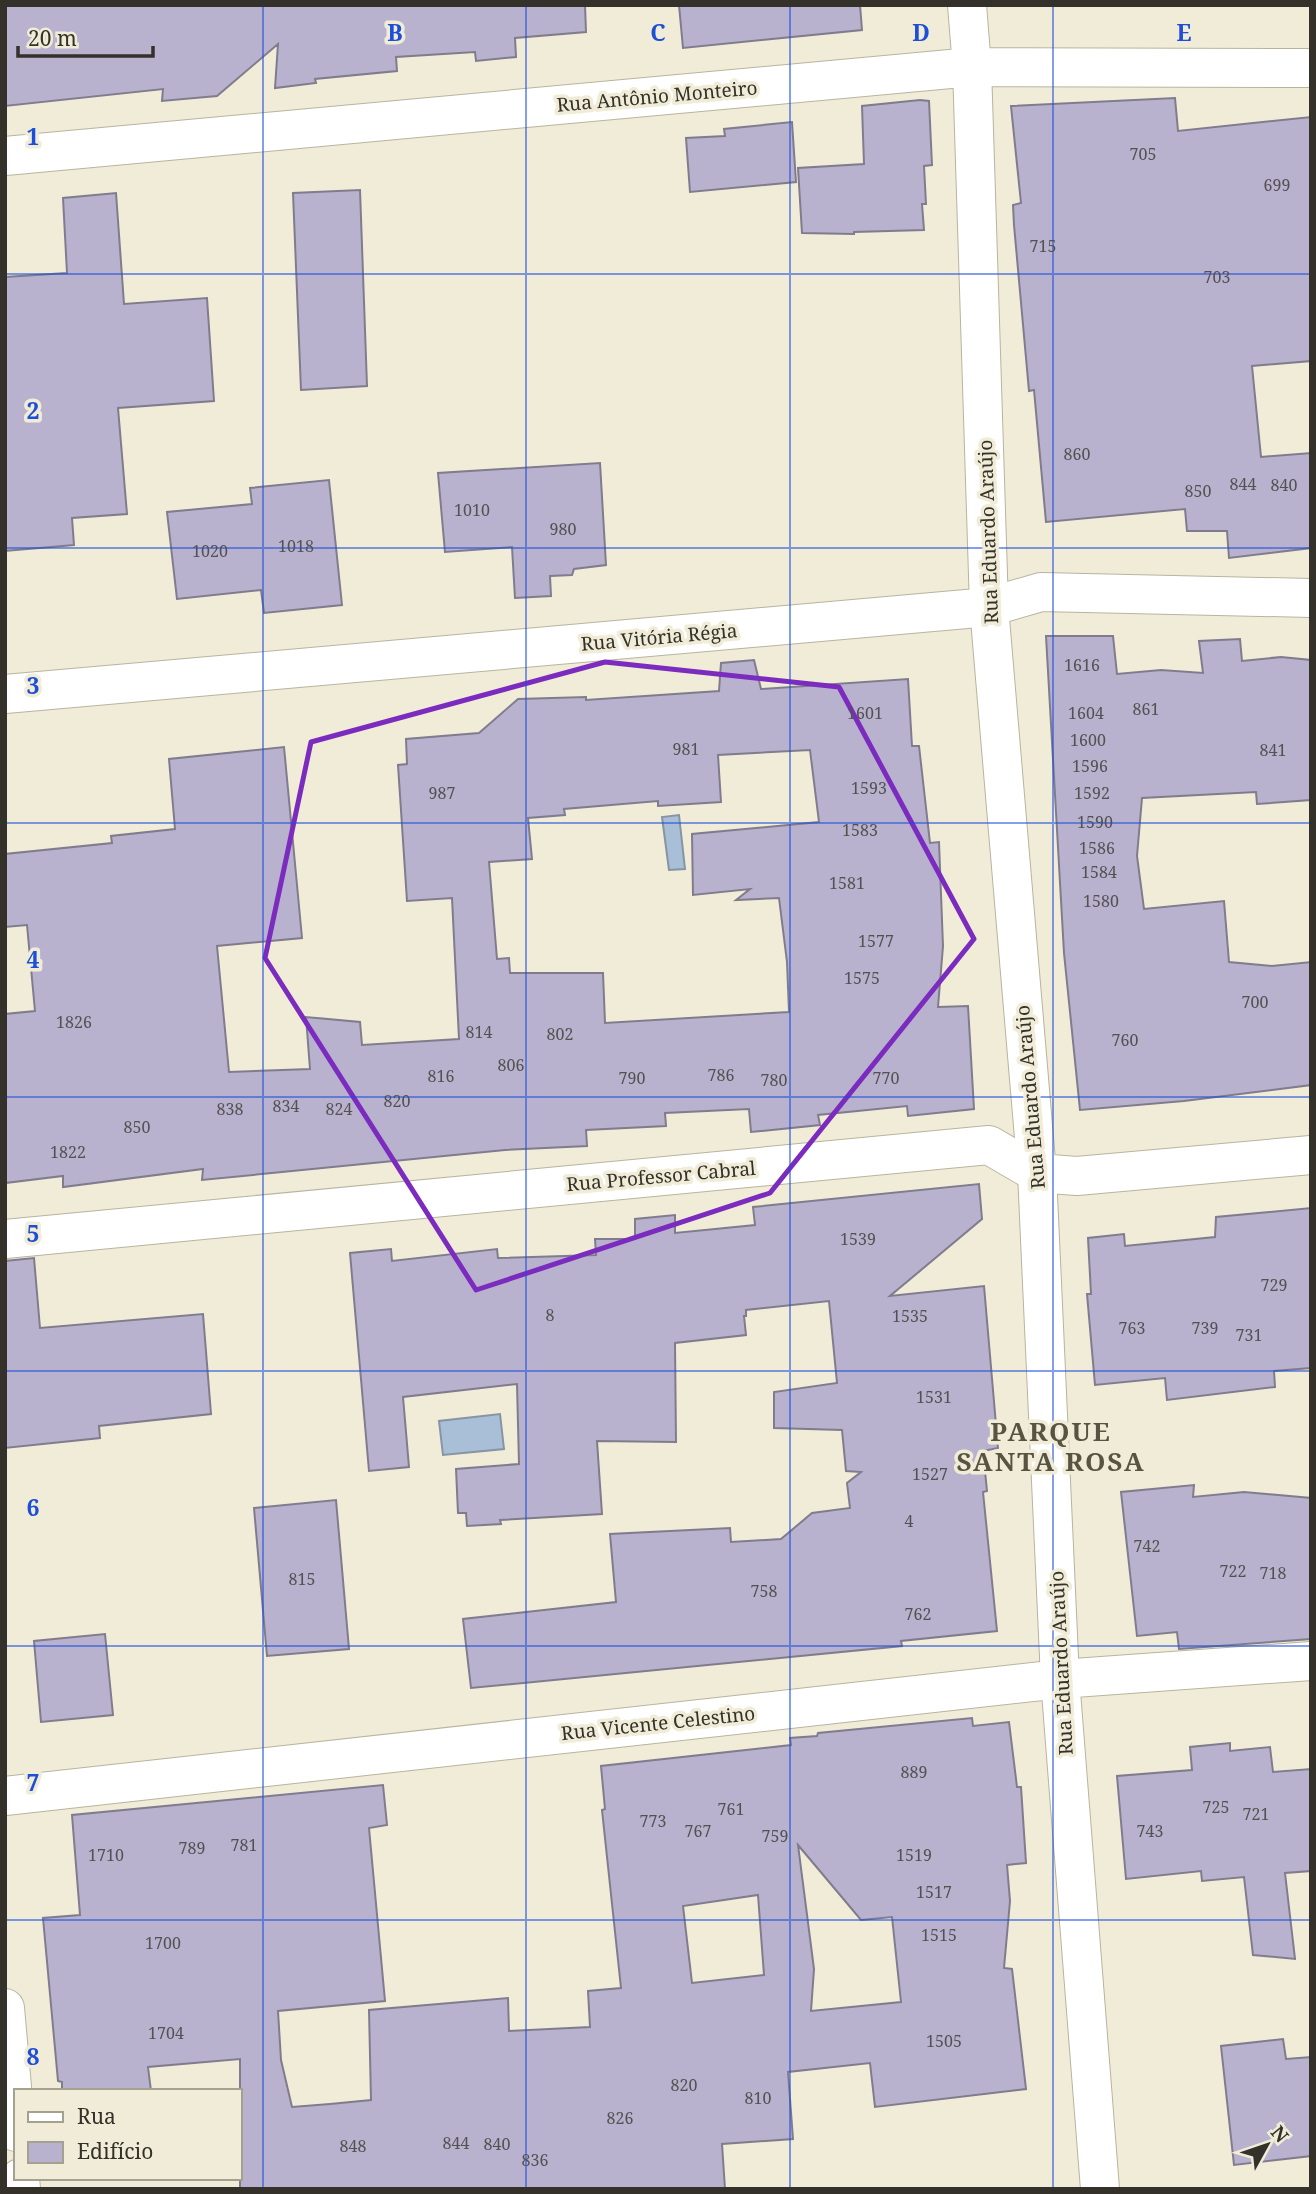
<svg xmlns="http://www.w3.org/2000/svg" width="1316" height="2194" font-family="'Noto Serif',serif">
	<rect width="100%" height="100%" fill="#f0ecd7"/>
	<path fill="#a9bfd7" stroke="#8694a3" stroke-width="2" d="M 679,815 L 685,869 L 669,870 L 662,817 Z
		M 500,1414 L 504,1449 L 443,1455 L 439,1421 Z"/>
	<path fill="#b9b2ce" stroke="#807c8e" stroke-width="2" fill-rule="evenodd" d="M 5,5 L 585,5 L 586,32 L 515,38 L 516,57 L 476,61 L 475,52 L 396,57 L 397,71 L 315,79 L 316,83 L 275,88 L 278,44 L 217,96 L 162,101 L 163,89 L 5,106 Z
		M 679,5 L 860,5 L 862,30 L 683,48 Z
		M 1175,98 L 1178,131 L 1311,117 L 1311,361 L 1252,366 L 1261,457 L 1311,453 L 1311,548 L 1229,558 L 1227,531 L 1187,531 L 1185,509 L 1046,522 L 1034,390 L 1029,391 L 1014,225 L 1013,205 L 1021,203 L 1011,106 Z
		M 920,100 L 929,101 L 932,165 L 924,166 L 926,204 L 922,204 L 924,230 L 854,232 L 854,234 L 802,233 L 798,168 L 864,164 L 862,106 Z
		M 792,122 L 796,182 L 690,192 L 686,138 L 725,136 L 724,129 Z
		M 360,190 L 367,386 L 301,390 L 293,193 Z
		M 116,193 L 124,304 L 207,298 L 214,401 L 118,408 L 127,514 L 72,518 L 74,545 L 5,551 L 5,277 L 67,273 L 63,198 Z
		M 600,463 L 606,565 L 574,569 L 572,575 L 550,576 L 551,596 L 515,598 L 512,547 L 445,552 L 438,473 Z
		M 329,480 L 342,605 L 264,613 L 261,590 L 177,599 L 167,512 L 252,504 L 250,488 Z
		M 1046,636 L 1113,636 L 1117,674 L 1161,670 L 1203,673 L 1199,641 L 1240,639 L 1242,661 L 1281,657 L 1311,660 L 1311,800 L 1257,804 L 1256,792 L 1142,798 L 1137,856 L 1144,909 L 1224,901 L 1229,962 L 1272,966 L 1311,962 L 1311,1085 L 1184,1101 L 1080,1110 L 1064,953 Z
		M 754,660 L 761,689 L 908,679 L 912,746 L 919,746 L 930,843 L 939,842 L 943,946 L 938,1007 L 968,1006 L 974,1109 L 908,1116 L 907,1106 L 818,1115 L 820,1125 L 751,1132 L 749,1109 L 665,1113 L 666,1126 L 586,1130 L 587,1146 L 505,1150 L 202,1180 L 203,1169 L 63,1187 L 63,1176 L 5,1183 L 5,1014 L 35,1011 L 27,925 L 5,927 L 5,854 L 112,843 L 111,836 L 175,829 L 169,759 L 284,747 L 302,938 L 217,946 L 229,1072 L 310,1069 L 306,1017 L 360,1022 L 362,1045 L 459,1039 L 452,898 L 407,901 L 398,765 L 407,764 L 406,739 L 479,733 L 518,699 L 586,697 L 586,700 L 719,691 L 721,663 ZM 810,750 L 819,822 L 692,834 L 693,895 L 750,889 L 736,900 L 779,898 L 787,962 L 789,1012 L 605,1023 L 603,973 L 510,973 L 509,958 L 497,959 L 489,862 L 532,859 L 528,818 L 565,815 L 564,809 L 658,801 L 658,806 L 721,802 L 718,755 Z
		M 979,1184 L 982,1219 L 890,1296 L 984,1286 L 998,1448 L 983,1451 L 987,1491 L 983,1492 L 997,1631 L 901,1641 L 902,1646 L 471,1688 L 463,1619 L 616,1602 L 610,1534 L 730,1528 L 731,1542 L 781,1539 L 812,1513 L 850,1508 L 847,1483 L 861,1472 L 846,1471 L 842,1430 L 774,1428 L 774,1392 L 837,1383 L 829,1301 L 746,1310 L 746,1316 L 744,1316 L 746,1335 L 675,1343 L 676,1442 L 597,1441 L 602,1514 L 500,1520 L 501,1524 L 467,1526 L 466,1513 L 458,1513 L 456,1469 L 519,1464 L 517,1384 L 403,1397 L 409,1467 L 369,1471 L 350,1253 L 391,1249 L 392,1261 L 497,1249 L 498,1258 L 596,1255 L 595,1239 L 635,1239 L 635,1219 L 675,1215 L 675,1233 L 755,1225 L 753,1207 Z
		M 1311,1208 L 1311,1368 L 1274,1371 L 1275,1387 L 1167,1400 L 1165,1378 L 1095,1385 L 1087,1294 L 1091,1294 L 1088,1238 L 1124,1234 L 1125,1246 L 1215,1237 L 1216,1217 Z
		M 34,1258 L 40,1328 L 203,1314 L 211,1414 L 99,1426 L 100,1438 L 5,1448 L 5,1261 Z
		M 1194,1485 L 1193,1497 L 1244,1492 L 1311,1498 L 1311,1639 L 1179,1649 L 1177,1632 L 1137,1636 L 1121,1492 Z
		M 336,1500 L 349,1649 L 267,1656 L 254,1508 Z
		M 105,1634 L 113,1715 L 41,1722 L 34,1641 Z
		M 972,1718 L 973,1726 L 1009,1722 L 1017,1787 L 1021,1787 L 1026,1863 L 1007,1865 L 1010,1901 L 1004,1968 L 1012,1969 L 1026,2089 L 875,2107 L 870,2063 L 788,2072 L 793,2139 L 722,2144 L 725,2189 L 240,2189 L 240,2059 L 148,2067 L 151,2091 L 62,2091 L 62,2082 L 58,2081 L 43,1918 L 80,1915 L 72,1815 L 383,1785 L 387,1825 L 369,1828 L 385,2001 L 278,2011 L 281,2060 L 292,2107 L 330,2104 L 371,2100 L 369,2010 L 508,1998 L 509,2031 L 590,2027 L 588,1991 L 621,1988 L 602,1810 L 605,1809 L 601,1766 L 791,1745 L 790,1738 L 817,1736 L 818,1733 ZM 798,1845 L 861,1920 L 892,1917 L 901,2002 L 811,2011 L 814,1969 ZM 758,1895 L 764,1975 L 692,1983 L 683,1906 Z
		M 1230,1743 L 1230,1751 L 1270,1747 L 1273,1772 L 1311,1769 L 1311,1871 L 1285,1873 L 1295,1959 L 1253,1955 L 1244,1877 L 1202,1881 L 1201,1871 L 1126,1879 L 1117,1776 L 1192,1770 L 1190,1747 Z
		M 1283,2039 L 1286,2059 L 1311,2057 L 1311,2156 L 1234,2165 L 1221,2046 Z"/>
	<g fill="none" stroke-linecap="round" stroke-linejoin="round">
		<g stroke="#b8b4a0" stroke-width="40">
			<path id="minor" d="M 967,5 L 972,67 L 989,607 L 1037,1173 L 1060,1679 L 1100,2189
				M 5,156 L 972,67 L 1311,68
				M 5,694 L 989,607 L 1041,592 L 1311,598
				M 5,1239 L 989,1145 L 1037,1173 L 1077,1176 L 1311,1155
				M 5,1796 L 1060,1679 L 1311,1661
				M 5,2008 L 16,2132
				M 20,2178 L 21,2189"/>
		</g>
		<use href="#minor" stroke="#fff" stroke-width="38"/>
	</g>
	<path fill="none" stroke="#7b2cbf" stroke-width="5" stroke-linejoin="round" d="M 605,662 L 839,687 L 974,939 L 770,1193 L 476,1290 L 265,958 L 311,742 Z"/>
	<path fill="none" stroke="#1d4ed8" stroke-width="2" stroke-opacity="0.55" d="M 263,5 L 263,2189M 526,5 L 526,2189M 790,5 L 790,2189M 1053,5 L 1053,2189M 5,274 L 1311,274M 5,548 L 1311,548M 5,823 L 1311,823M 5,1097 L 1311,1097M 5,1371 L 1311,1371M 5,1646 L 1311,1646M 5,1920 L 1311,1920"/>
	<g text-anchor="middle" stroke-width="7" stroke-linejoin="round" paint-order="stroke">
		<g font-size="16" fill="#545152">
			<text x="1143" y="160">705</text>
			<text x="1277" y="191">699</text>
			<text x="1043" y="252">715</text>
			<text x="1217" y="283">703</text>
			<text x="1077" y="460">860</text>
			<text x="1243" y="490">844</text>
			<text x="1284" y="491">840</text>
			<text x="1198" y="497">850</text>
			<text x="472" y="516">1010</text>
			<text x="563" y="535">980</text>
			<text x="296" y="552">1018</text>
			<text x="210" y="557">1020</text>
			<text x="1082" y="671">1616</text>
			<text x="1146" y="715">861</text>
			<text x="865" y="719">1601</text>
			<text x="1086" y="719">1604</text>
			<text x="1088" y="746">1600</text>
			<text x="686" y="755">981</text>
			<text x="1273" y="756">841</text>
			<text x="1090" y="772">1596</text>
			<text x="869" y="794">1593</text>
			<text x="442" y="799">987</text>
			<text x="1092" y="799">1592</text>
			<text x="1095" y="828">1590</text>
			<text x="860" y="836">1583</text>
			<text x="1097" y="854">1586</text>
			<text x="1099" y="878">1584</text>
			<text x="847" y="889">1581</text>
			<text x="1101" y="907">1580</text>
			<text x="876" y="947">1577</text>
			<text x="862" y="984">1575</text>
			<text x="1255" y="1008">700</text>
			<text x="74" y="1028">1826</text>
			<text x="479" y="1038">814</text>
			<text x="560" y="1040">802</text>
			<text x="1125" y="1046">760</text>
			<text x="511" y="1071">806</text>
			<text x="721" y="1081">786</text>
			<text x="441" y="1082">816</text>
			<text x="632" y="1084">790</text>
			<text x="886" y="1084">770</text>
			<text x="774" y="1086">780</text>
			<text x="397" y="1107">820</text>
			<text x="286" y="1112">834</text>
			<text x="230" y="1115">838</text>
			<text x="339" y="1115">824</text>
			<text x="137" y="1133">850</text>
			<text x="68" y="1158">1822</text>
			<text x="858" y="1245">1539</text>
			<text x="1274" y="1291">729</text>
			<text x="550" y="1321">8</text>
			<text x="910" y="1322">1535</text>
			<text x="1132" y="1334">763</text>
			<text x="1205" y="1334">739</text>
			<text x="1249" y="1341">731</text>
			<text x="934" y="1403">1531</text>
			<text x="930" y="1480">1527</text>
			<text x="909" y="1527">4</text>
			<text x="1147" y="1552">742</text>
			<text x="1233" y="1577">722</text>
			<text x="1273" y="1579">718</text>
			<text x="302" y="1585">815</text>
			<text x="764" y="1597">758</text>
			<text x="918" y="1620">762</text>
			<text x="914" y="1778">889</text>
			<text x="1216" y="1813">725</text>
			<text x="731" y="1815">761</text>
			<text x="1256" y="1820">721</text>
			<text x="653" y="1827">773</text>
			<text x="698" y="1837">767</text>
			<text x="1150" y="1837">743</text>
			<text x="775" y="1842">759</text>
			<text x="244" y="1851">781</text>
			<text x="192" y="1854">789</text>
			<text x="106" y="1861">1710</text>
			<text x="914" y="1861">1519</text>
			<text x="934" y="1898">1517</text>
			<text x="939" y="1941">1515</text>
			<text x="163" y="1949">1700</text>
			<text x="166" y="2039">1704</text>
			<text x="944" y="2047">1505</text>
			<text x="684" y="2091">820</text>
			<text x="758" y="2104">810</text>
			<text x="620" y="2124">826</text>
			<text x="456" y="2149">844</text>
			<text x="497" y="2150">840</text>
			<text x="353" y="2152">848</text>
			<text x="535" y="2166">836</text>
		</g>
		<g font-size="19" fill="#333129" stroke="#f0ecd7">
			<text transform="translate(657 96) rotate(-5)" y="7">Rua Antônio Monteiro</text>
			<text transform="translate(988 532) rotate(-92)" y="7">Rua Eduardo Araújo</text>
			<text transform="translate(659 637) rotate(-5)" y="7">Rua Vitória Régia</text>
			<text transform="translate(1030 1097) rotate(-95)" y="7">Rua Eduardo Araújo</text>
			<text transform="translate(661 1176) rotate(-5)" y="7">Rua Professor Cabral</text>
			<text transform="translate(1061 1663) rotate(-93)" y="7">Rua Eduardo Araújo</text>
			<text transform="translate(658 1723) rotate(-6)" y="7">Rua Vicente Celestino</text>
		</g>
		<g font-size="26" font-weight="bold" letter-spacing="2" fill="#585442" stroke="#f0ecd7">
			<text x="1051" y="1441">PARQUE<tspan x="1051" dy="30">SANTA ROSA</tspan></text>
		</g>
	</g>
	<g font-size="23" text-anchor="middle" font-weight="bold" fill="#1d4ed8" stroke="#f0ecd7" stroke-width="7" stroke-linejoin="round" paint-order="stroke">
		<text x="395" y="41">B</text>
		<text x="658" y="41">C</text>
		<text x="921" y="41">D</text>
		<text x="1184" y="41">E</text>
		<text x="33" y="145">1</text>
		<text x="33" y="419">2</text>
		<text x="33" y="694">3</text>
		<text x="33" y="968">4</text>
		<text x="33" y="1242">5</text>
		<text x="33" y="1516">6</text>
		<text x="33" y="1791">7</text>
		<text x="33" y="2065">8</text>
	</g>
	<rect width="1316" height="2194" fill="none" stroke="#333129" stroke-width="14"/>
	<rect x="14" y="2089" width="228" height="91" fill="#f0ecd7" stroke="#a4a191" stroke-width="2"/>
	<rect x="28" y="2112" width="35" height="10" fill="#ffffff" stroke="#a4a191" stroke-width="2"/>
	<text x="77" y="2124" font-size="21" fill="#333129">Rua</text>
	<rect x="28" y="2142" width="35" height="21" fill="#b9b2ce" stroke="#a4a191" stroke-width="2"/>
	<text x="77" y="2159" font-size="21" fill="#333129">Edifício</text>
	<g transform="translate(1267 2145) rotate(50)" stroke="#f0ecd7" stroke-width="5" paint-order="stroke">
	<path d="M0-5L12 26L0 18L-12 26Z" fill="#333129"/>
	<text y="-10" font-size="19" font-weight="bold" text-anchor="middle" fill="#333129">N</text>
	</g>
	<path d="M18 46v10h135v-10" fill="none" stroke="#333129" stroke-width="3.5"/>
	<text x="28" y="46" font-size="21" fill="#333129" stroke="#f0ecd7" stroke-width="5" paint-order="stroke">20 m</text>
</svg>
